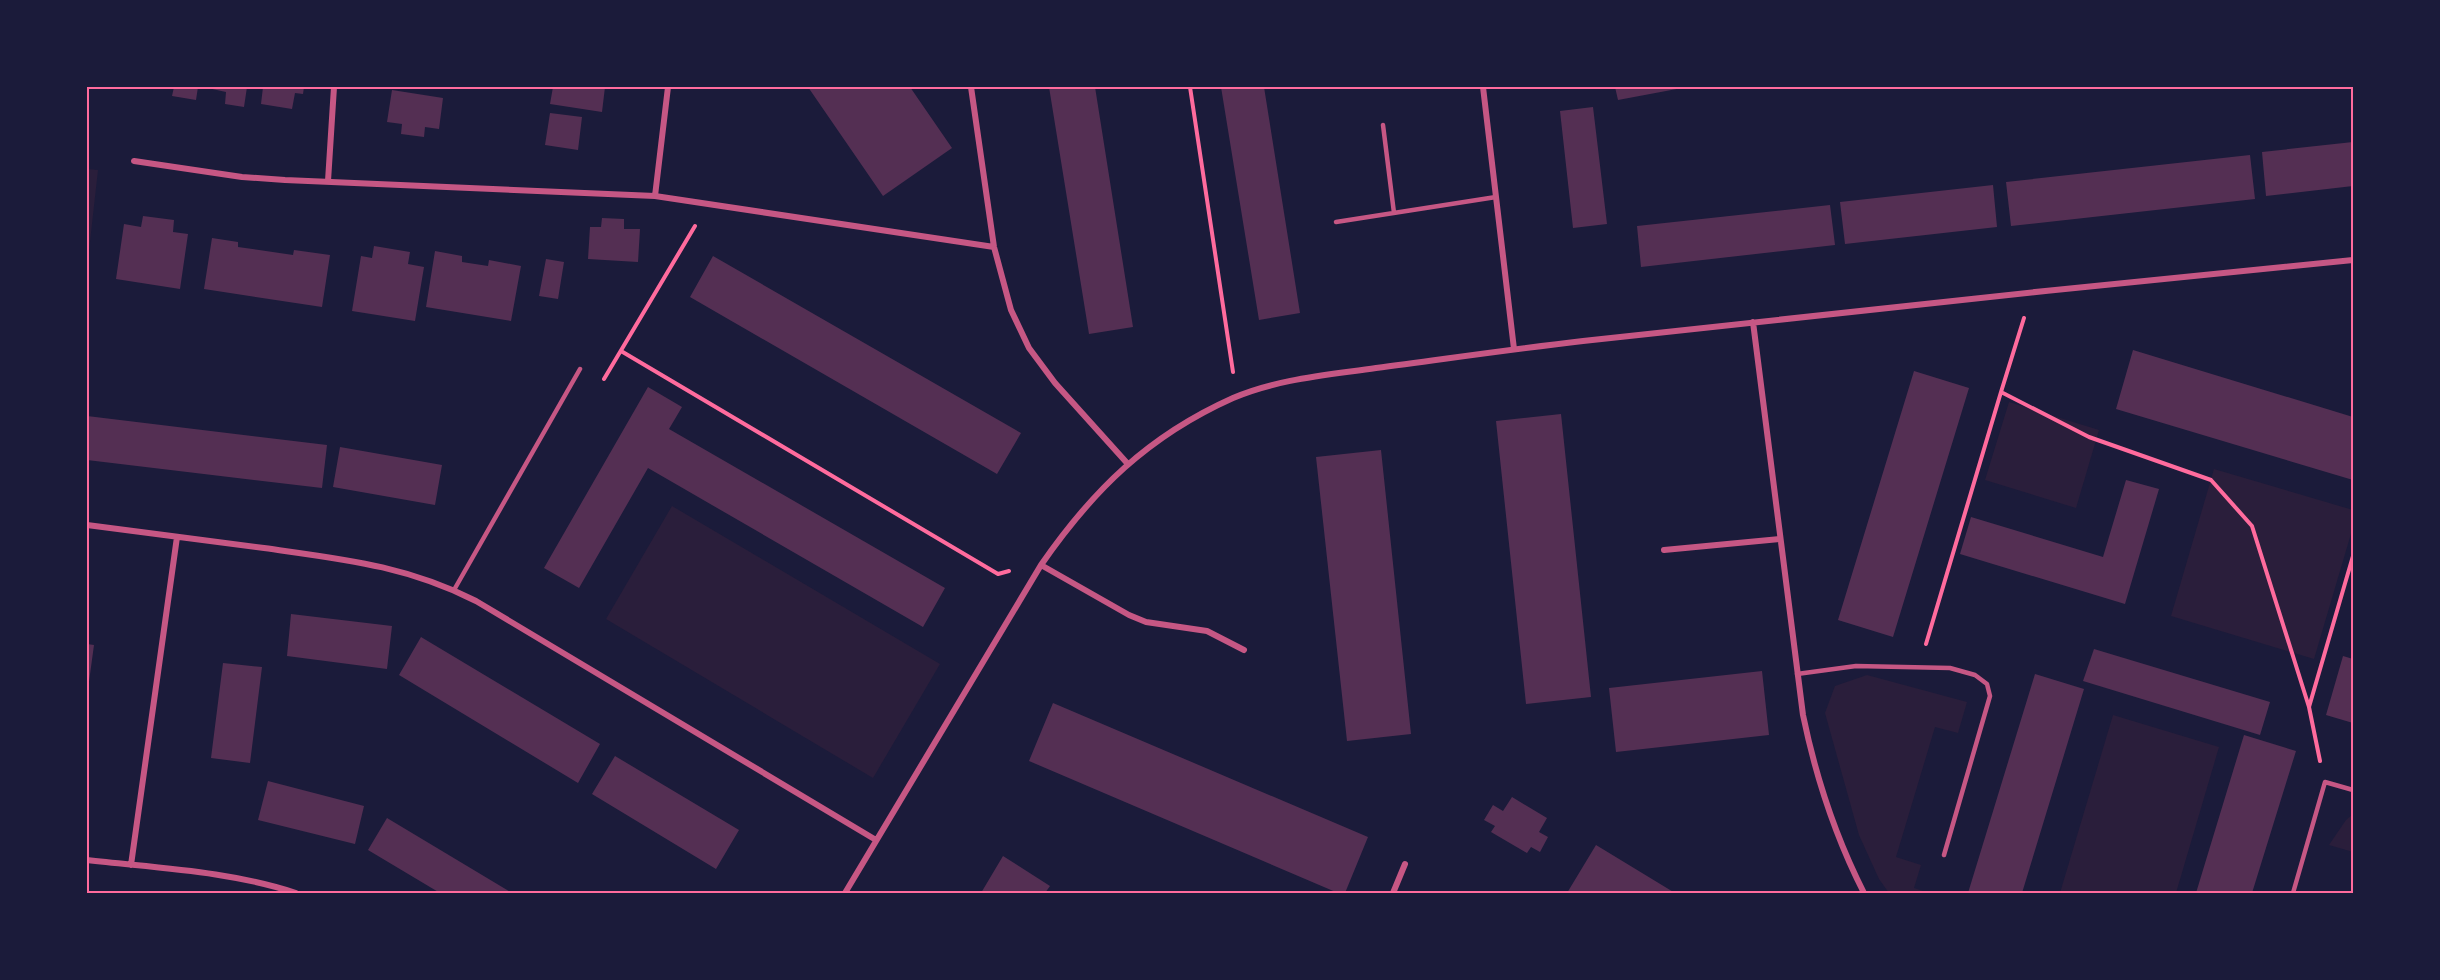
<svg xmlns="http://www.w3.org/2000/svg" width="2440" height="980" font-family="Inter,sans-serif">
	<rect width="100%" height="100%" fill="#1b1b3a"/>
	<path fill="#2a1e3b" d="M 87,169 L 98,170 L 87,269 Z
		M 2009,402 L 2099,430 L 2076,508 L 1985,480 Z
		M 2214,469 L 2353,510 L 2353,527 L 2314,659 L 2171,616 Z
		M 672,506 L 940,664 L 873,778 L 606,619 Z
		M 1867,675 L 1967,702 L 1958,733 L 1935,727 L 1896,857 L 1921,865 L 1914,888 L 1929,893 L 1889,893 L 1879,879 L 1859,835 L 1825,713 L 1835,686 Z
		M 2113,715 L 2219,747 L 2176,893 L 2060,893 Z
		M 2353,814 L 2353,852 L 2329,845 L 2346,820 Z"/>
	<path fill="#542f53" d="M 174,87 L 198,87 L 196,100 L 172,96 Z
		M 203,87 L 247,87 L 244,107 L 225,104 L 226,92 Z
		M 263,87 L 304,87 L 303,94 L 295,93 L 292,109 L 261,104 Z
		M 553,87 L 605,87 L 602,112 L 550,104 Z
		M 808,87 L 910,87 L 952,148 L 883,196 Z
		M 1049,87 L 1095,87 L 1133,327 L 1089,334 Z
		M 1221,87 L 1264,87 L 1300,313 L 1259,320 Z
		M 1615,87 L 1681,87 L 1682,88 L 1618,100 Z
		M 392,90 L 443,98 L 439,129 L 425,127 L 424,137 L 401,134 L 402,124 L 387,122 Z
		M 1593,107 L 1607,224 L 1573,228 L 1560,111 Z
		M 550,113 L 582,117 L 578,150 L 545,145 Z
		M 2353,142 L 2353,186 L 2266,196 L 2262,152 Z
		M 2250,155 L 2255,199 L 2011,226 L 2006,182 Z
		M 1993,185 L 1997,227 L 1845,244 L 1840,202 Z
		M 1830,205 L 1835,245 L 1641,267 L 1637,226 Z
		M 143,216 L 174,220 L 173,232 L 188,234 L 180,289 L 116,279 L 124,224 L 141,227 Z
		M 602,218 L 624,219 L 624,229 L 640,229 L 638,262 L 588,259 L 590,227 L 601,227 Z
		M 212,238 L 238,242 L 238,247 L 293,255 L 294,250 L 330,255 L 322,307 L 204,289 Z
		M 374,246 L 410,252 L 408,264 L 424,267 L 415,321 L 352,311 L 361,256 L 372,258 Z
		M 435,251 L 462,256 L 462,262 L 488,266 L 489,260 L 521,266 L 511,321 L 426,307 Z
		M 713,256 L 1021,433 L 997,474 L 690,297 Z
		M 546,259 L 564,262 L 558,299 L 539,296 Z
		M 2133,350 L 2353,417 L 2353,480 L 2116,409 Z
		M 1914,371 L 1969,388 L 1893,637 L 1838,620 Z
		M 648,387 L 682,407 L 669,429 L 945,588 L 923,627 L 648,468 L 579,588 L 544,568 Z
		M 1561,414 L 1591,697 L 1526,704 L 1496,421 Z
		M 87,416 L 327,445 L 322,488 L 87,460 Z
		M 340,447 L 442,465 L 435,505 L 333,487 Z
		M 1381,450 L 1411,734 L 1347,741 L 1316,457 Z
		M 2126,480 L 2159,489 L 2125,604 L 1960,554 L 1971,517 L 2103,557 Z
		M 291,614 L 392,626 L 387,669 L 287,656 Z
		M 421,637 L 600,744 L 578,783 L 399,675 Z
		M 87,644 L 94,645 L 88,689 L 87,689 Z
		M 2094,649 L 2270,702 L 2260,735 L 2083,681 Z
		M 2343,656 L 2353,659 L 2353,723 L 2326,715 Z
		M 223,663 L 262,667 L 250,763 L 211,758 Z
		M 1762,671 L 1769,735 L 1616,752 L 1609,688 Z
		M 2035,674 L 2084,689 L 2022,893 L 1968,893 Z
		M 1053,703 L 1368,837 L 1345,893 L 1338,893 L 1029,761 Z
		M 2244,735 L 2296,751 L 2252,893 L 2196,893 Z
		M 615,756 L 739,830 L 716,869 L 592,794 Z
		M 268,781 L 364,806 L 355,844 L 258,820 Z
		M 1512,797 L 1547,818 L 1539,832 L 1548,837 L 1540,852 L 1531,847 L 1527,853 L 1491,832 L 1495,826 L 1484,820 L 1493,805 L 1503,811 Z
		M 387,818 L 512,893 L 440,893 L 368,850 Z
		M 1596,845 L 1675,893 L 1567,893 Z
		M 1003,856 L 1050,886 L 1045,893 L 981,893 Z"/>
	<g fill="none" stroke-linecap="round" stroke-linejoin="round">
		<path stroke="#ff6b9d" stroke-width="4" d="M 1190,87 L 1233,372
			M 2024,318 L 2001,392 L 2089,437 L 2211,480 L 2252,526 L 2309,707
			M 621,351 L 998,574 L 1009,571
			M 604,379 L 695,226
			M 1926,644 L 2001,392
			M 2320,761 L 2309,707 L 2353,556"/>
		<path stroke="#c65784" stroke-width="4.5" d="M 1383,125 L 1394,213
			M 1336,222 L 1496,197
			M 454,590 L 580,369
			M 1797,674 L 1856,666 L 1950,668 L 1975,675 L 1987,684 L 1990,696 L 1944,855
			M 2293,893 L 2325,782 L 2353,790"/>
		<path stroke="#c65784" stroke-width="6" d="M 668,87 L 655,196 L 994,247
			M 971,87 L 994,247 L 1011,310 L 1029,348 L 1055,383 L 1127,463
			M 1483,87 L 1514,349
			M 134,161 L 242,177 L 285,180 L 655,196
			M 328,181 L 334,87
			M 1753,322 L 1803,715 C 1816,778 1835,836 1864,893
			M 87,525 C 146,533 205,540 264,548 C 341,559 405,565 476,601 L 876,840
			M 1664,550 L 1780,539
			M 1041,565 L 1129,615 L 1146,622 L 1207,631 L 1244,650
			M 87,860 C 156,868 230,871 296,893
			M 131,865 L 177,537
			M 845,893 L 1041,565 C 1093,490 1148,436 1233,398 C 1277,379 1328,375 1376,368 C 1445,359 1514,349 1583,341 C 1840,312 2096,285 2353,260
			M 1393,893 L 1405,864"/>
	</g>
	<rect width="2440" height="980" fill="none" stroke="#1b1b3a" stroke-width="177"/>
	<rect x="88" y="88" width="2264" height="804" fill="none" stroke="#ff6b9d" stroke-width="2"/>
</svg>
